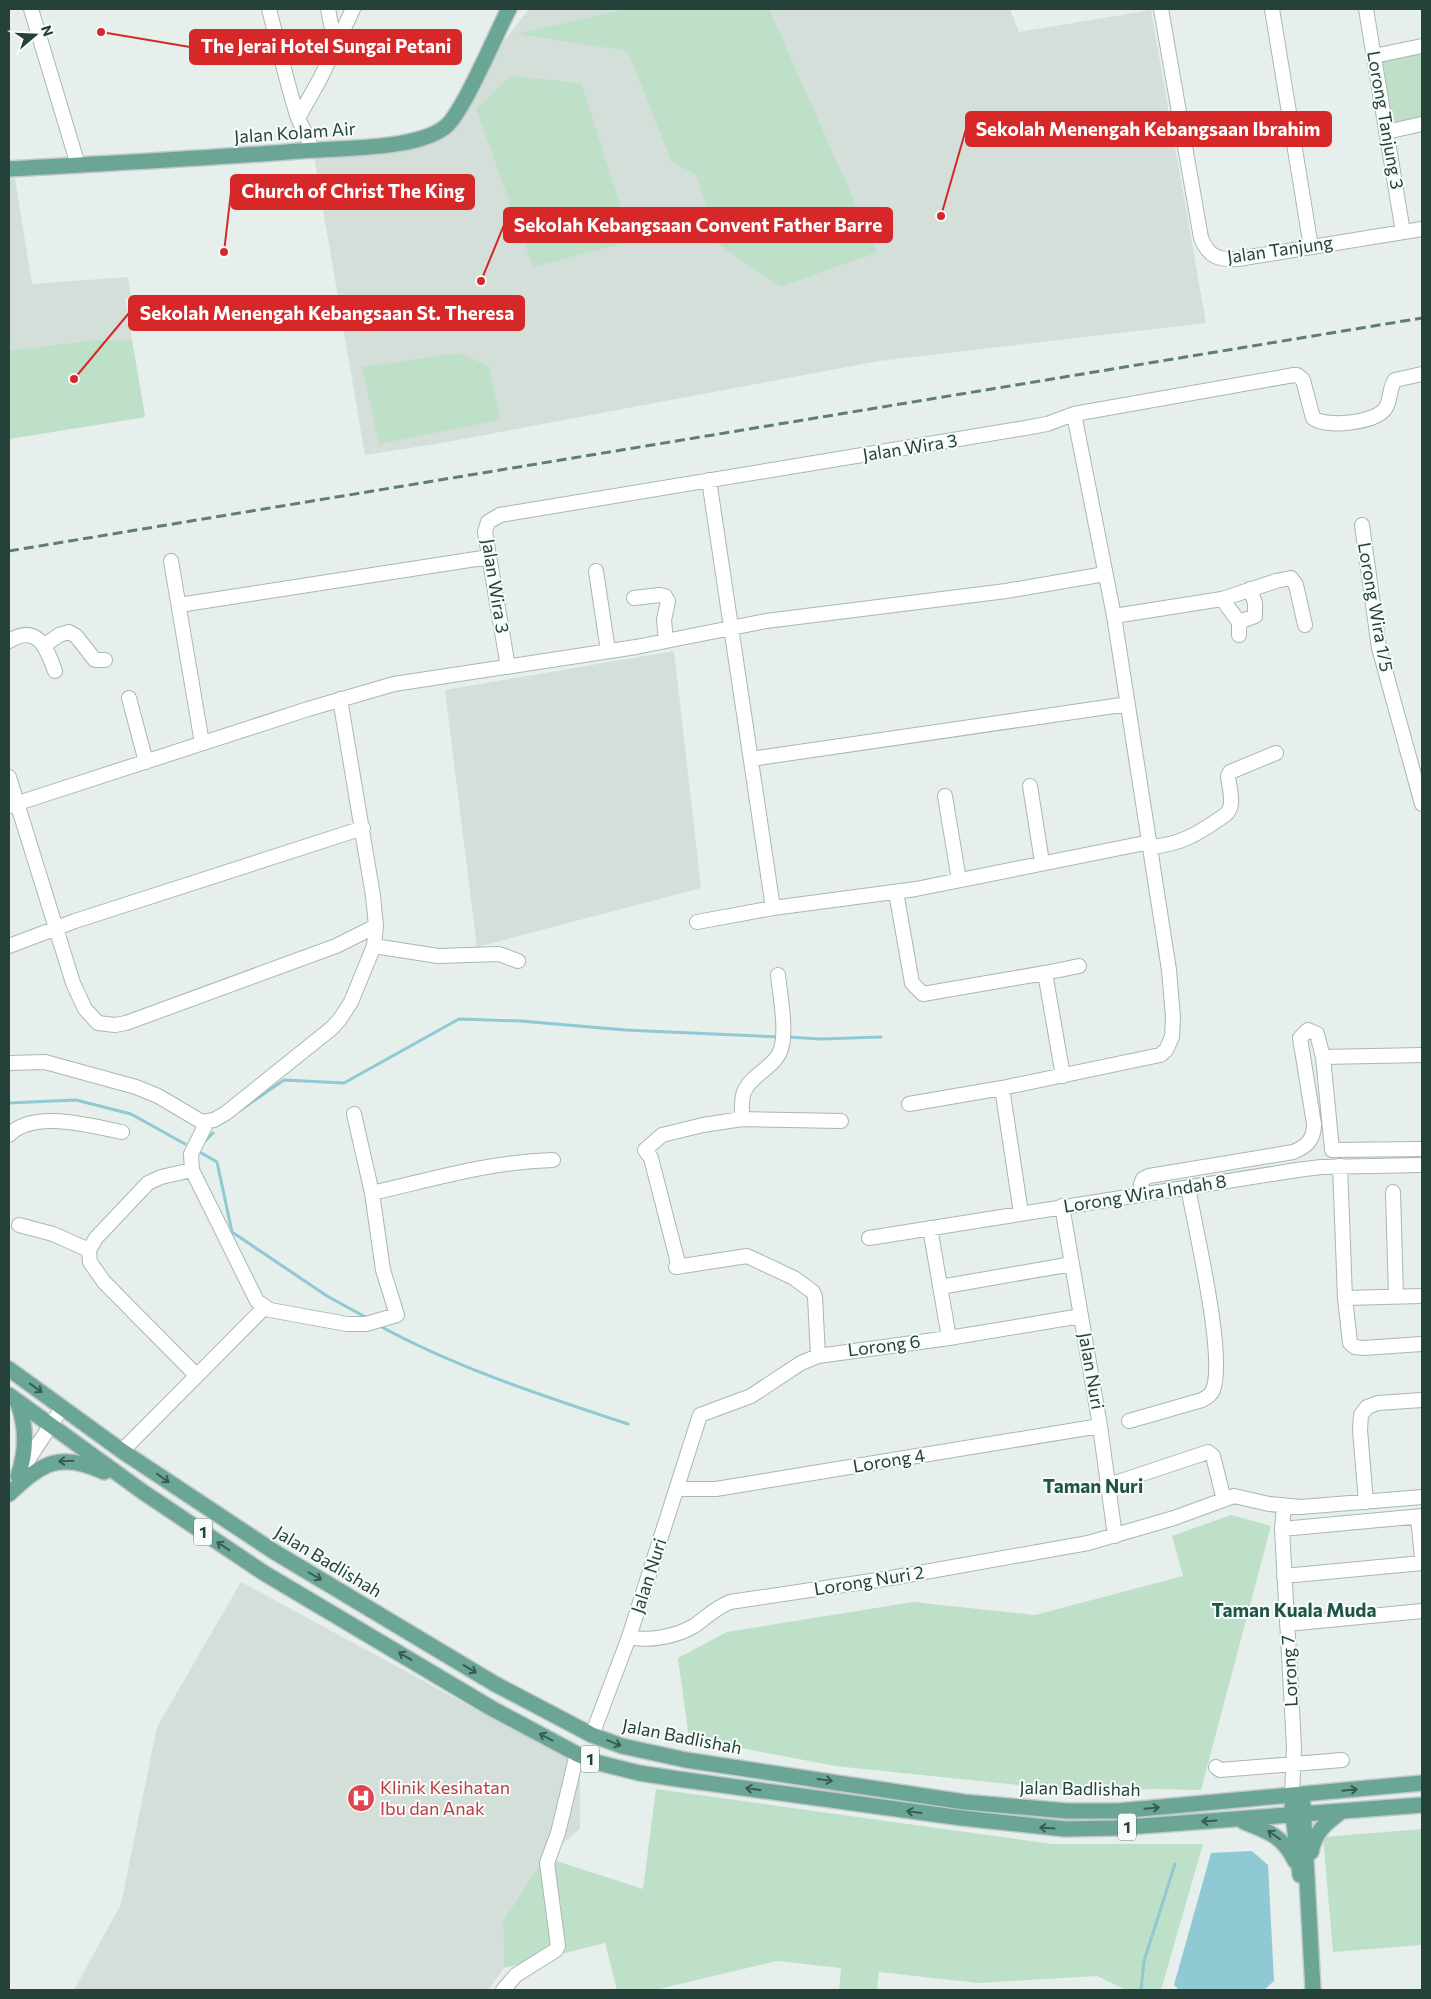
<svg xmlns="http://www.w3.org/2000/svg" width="1431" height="1999" font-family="Commissioner,sans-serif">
	<rect width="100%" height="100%" fill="#e6efeb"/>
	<path fill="#d4dfda" d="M 529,9 L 1010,9 L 1019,32 L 1151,10 L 1206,323 L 879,361 L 442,443 L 365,455 L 314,157 L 446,133 L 461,121 L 503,42 Z
		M 15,178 L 32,284 L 128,277 L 131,298 L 125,298 L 145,417 L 9,439 L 9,179 Z
		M 674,651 L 701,888 L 477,947 L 445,690 Z
		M 241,1582 L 580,1766 L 580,1829 L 541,1861 L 503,1921 L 504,1968 L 488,1990 L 74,1990 L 121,1904 L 157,1727 Z"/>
	<path fill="#bfe0c8" d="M 625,9 L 769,9 L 877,252 L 781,287 L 718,244 L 696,175 L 671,161 L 628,51 L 517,34 Z
		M 1422,51 L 1422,121 L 1392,127 L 1380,58 Z
		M 510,76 L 581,83 L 632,241 L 533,267 L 476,109 Z
		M 96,340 L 132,341 L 145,417 L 9,439 L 9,351 Z
		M 459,353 L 489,366 L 500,420 L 379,444 L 362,367 Z
		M 1231,1515 L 1271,1526 L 1201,1790 L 1151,1789 L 1095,1793 L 835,1766 L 689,1738 L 678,1658 L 727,1632 L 913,1602 L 1035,1615 L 1183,1576 L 1172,1536 Z
		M 656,1789 L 1052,1844 L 1203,1844 L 1161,1990 L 1126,1990 L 1097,1976 L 978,1983 L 879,1972 L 877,1990 L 839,1990 L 841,1968 L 777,1961 L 655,1990 L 617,1990 L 605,1943 L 504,1968 L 503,1921 L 544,1857 L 643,1889 Z
		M 1422,1829 L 1422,1945 L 1333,1952 L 1323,1837 Z"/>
	<path fill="#8ec9d4" d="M 1252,1851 L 1268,1865 L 1274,1981 L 1265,1989 L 1179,1990 L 1174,1985 L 1211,1853 Z"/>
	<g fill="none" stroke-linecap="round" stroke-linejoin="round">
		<path stroke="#8ec9d4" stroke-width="3" d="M 787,1037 L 821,1039 L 881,1037
			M 9,1103 L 76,1100 L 131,1114 L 185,1144
			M 239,1111 L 284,1080 L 344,1083 L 459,1019 L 521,1021 L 625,1030 L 780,1037
			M 203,1143 L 213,1133
			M 198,1151 L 217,1162 L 232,1232 L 327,1296 L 369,1319
			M 378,1325 C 456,1368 544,1396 628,1424
			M 1141,1990 L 1144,1961 L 1175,1864"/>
		<g stroke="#a8b8b2" stroke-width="16">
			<path id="minor" d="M 31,9 L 78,165
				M 269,9 C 278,44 286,80 297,115 C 301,128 310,137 311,150
				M 328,9 L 331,25 L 338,36
				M 1161,9 L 1201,238 C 1209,257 1218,260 1238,259 L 1422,229
				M 1272,9 L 1311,247
				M 1366,9 L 1403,232
				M 1374,56 L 1422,46
				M 298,118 L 320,79 L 353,9
				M 1386,132 L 1422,124
				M 709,480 L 773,908
				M 1362,525 L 1379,648 L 1422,804
				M 171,561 L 202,743
				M 596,571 L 608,651
				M 634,598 L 660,595 L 665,596 L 668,601 L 664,620 L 666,641
				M 1222,599 L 1239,622 L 1239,635
				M 179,605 L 489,557
				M 1114,616 L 1222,599 L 1276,581 L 1291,578 L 1296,585 L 1305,625
				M 1239,622 L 1255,616 L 1255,603 L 1250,589
				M 9,641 C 38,623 47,649 55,671
				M 45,645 L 59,635 L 69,632 L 76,636 L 95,660 L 105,660
				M 508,667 L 485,532 L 488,522 L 500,515 L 1025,428 L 1047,424 L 1074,414 L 1294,375 L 1297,375 L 1303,380 L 1313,418 C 1327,428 1374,423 1385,409 C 1391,401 1389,388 1395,380 L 1422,374
				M 129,698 L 146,762
				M 751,759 L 1128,704
				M 9,777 L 73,983 L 85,1009 L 98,1023 L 115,1025 L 126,1023 L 336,946 L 376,926
				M 1030,786 L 1042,862
				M 945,796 L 959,880
				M 9,806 L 308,709 L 394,684 L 636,647 L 766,621 L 1006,591 L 1105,574
				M 1151,847 C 1183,844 1199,833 1225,815 C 1236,807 1229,788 1228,776 L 1230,772 L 1276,753
				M 896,892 L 912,983 L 923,994 L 1045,973 L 1063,1076
				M 697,922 L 773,908 L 916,889 L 1150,842
				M 9,946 L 75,921 L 363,828
				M 374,946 L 438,956 L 499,954 L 518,961
				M 1045,973 L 1079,966
				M 1323,1057 L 1422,1055
				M 9,1063 L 45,1062 L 136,1087 L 158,1096 L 202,1122 L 214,1120 L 226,1113 L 332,1028 L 340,1019 L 351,1002 L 374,946 L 376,926 L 373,896 L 340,699
				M 1002,1088 L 1021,1213
				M 909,1104 L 1002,1088 L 1160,1055 L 1166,1050 L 1172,1037 L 1173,1017 L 1169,970 L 1114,616 L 1074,414
				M 742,1119 C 742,1110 741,1100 744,1092 C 751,1074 775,1068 781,1049 C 787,1030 780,995 778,975
				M 207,1122 L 191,1154 L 192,1170 L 257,1301 L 270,1310 L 347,1324 L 366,1324 L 397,1315 L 383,1270 L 372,1193 L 354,1114
				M 9,1135 C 34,1109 90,1126 122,1132
				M 1340,1166 L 1345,1298 L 1350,1343 L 1355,1347 L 1363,1348 L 1422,1344
				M 192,1170 L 161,1177 L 148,1183 L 96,1238 L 89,1250 L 90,1262 L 104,1282 L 195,1374
				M 1393,1192 L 1396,1297
				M 372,1193 C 434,1179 488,1162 553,1160
				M 1143,1194 L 1141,1184 L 1143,1179 L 1149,1176 L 1293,1152 C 1306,1147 1314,1140 1314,1124 L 1300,1038 L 1308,1030 L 1317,1034 L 1323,1057 L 1332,1150 L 1422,1149
				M 1062,1206 L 1100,1426 L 1115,1536
				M 19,1225 L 53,1234 L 89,1250
				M 930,1228 L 949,1338
				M 869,1238 L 1297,1170 L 1321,1167 L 1422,1165
				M 676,1267 L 747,1256 L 794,1278 L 813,1292 L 815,1297 L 818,1356
				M 679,1267 L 651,1158 L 645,1150 L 662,1135 L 703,1125 L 742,1119 L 841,1121
				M 940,1287 L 1072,1264
				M 1345,1298 L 1422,1296
				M 1129,1421 L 1202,1400 C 1207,1397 1211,1395 1213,1390 C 1226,1356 1195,1228 1188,1187
				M 122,1451 L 264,1308
				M 20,1472 L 62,1408
				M 1109,1485 L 1208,1452 L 1213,1456 L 1224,1500
				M 677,1489 L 716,1489 L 1100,1426
				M 1366,1502 L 1360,1430 L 1361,1415 L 1367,1407 L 1378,1403 L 1422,1400
				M 1284,1506 L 1282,1529 L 1294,1746 L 1292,1797
				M 1418,1517 L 1422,1558
				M 1282,1529 L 1422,1516
				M 1284,1576 L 1422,1563
				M 1287,1624 L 1422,1611
				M 629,1637 C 649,1642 677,1636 694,1626 C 707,1617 715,1608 730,1602 L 891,1578 L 1088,1543 L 1174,1518 L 1234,1496 L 1269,1504 L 1301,1507 L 1422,1497
				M 592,1735 L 629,1637 L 700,1415 L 751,1396 L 801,1363 L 818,1356 L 949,1338 L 1081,1316
				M 1216,1767 L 1220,1770 L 1342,1760
				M 503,1990 L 516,1975 L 556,1950 L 558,1946 L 547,1863 L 558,1833 L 577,1754"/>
		</g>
		<g stroke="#c2cac8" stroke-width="18">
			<path id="major" d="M 9,169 C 106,163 203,159 300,151 C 338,148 414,150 444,128 C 462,116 496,33 509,9
				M 9,1369 L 122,1451 L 273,1551 L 495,1684 L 592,1735 L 622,1746 L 686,1760 L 964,1802 L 1067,1811 L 1118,1811 L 1422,1783
				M 9,1395 L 143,1492 L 264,1573 L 491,1708 L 577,1754 L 599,1763 L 639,1773 L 678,1779 L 962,1818 L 1065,1829 L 1115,1828 L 1422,1805
				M 17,1401 C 27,1426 27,1450 18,1476
				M 9,1494 C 42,1463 60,1451 104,1472
				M 1303,1804 L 1313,1990
				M 1292,1806 L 1300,1875
				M 1244,1822 C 1268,1831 1284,1837 1295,1861
				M 1311,1852 C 1315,1831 1326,1823 1342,1811"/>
		</g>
		<use href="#minor" stroke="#fff" stroke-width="14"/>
		<use href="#major" stroke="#6aa596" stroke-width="15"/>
		<path stroke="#5f7d75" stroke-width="3" stroke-dasharray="10 5" stroke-linecap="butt" d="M 9,551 L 1422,318"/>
	</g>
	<defs><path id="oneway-shaft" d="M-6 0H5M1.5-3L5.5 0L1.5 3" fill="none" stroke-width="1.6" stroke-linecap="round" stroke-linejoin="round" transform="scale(1.25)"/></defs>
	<g stroke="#365b51">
		<use href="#oneway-shaft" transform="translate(36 1388) rotate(36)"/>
		<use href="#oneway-shaft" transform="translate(66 1461) rotate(178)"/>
		<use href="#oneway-shaft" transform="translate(163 1478) rotate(35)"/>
		<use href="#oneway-shaft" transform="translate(223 1546) rotate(-146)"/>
		<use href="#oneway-shaft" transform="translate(315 1576) rotate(30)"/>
		<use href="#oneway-shaft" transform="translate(405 1656) rotate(-149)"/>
		<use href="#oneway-shaft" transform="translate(470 1669) rotate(31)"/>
		<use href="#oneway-shaft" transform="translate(546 1737) rotate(-152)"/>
		<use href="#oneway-shaft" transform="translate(614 1743) rotate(22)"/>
		<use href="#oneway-shaft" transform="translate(825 1780) rotate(8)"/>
		<use href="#oneway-shaft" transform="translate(753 1789) rotate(-172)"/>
		<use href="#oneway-shaft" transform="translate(1350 1790) rotate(-6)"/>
		<use href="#oneway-shaft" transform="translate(1152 1808) rotate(-5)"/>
		<use href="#oneway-shaft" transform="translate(914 1812) rotate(-172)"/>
		<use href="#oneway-shaft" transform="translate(1209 1821) rotate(176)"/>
		<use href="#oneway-shaft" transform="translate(1047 1828) rotate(-176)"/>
		<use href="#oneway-shaft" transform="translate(1274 1835) rotate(-145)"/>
	</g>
	<defs>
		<g id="hospital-disc" transform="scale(1.4375)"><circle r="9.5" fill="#e0444e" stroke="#f7fbf9"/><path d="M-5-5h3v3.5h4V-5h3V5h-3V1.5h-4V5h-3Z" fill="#fff"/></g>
	</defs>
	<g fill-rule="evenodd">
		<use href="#hospital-disc" x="361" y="1798"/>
	</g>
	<g text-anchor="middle" stroke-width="4" stroke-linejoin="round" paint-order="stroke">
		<g fill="#f7fbf9" stroke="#637a73" stroke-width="1">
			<rect x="194" y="1518.5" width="18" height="27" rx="4"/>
			<rect x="581" y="1745.5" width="18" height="27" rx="4"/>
			<rect x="1118" y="1813.5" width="18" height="27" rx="4"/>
		</g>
		<g font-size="16" font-weight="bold" fill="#24423a">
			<text x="203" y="1538">1</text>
			<text x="590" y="1765">1</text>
			<text x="1127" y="1833">1</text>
		</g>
		<g font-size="18" fill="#24423a" stroke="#f7fbf9">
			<text transform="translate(1385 120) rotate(80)" y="6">Lorong Tanjung 3</text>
			<text transform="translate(295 133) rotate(-4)" y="6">Jalan Kolam Air</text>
			<text transform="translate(1280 250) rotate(-8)" y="6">Jalan Tanjung</text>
			<text transform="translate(910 448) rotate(-9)" y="6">Jalan Wira 3</text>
			<text transform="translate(495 586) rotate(81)" y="6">Jalan Wira 3</text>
			<text transform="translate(1375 607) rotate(80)" y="6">Lorong Wira 1/5</text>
			<text transform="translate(1145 1194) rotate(-9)" y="6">Lorong Wira Indah 8</text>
			<text transform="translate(884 1346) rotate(-7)" y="6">Lorong 6</text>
			<text transform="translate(1091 1371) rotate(80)" y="6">Jalan Nuri</text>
			<text transform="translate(889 1461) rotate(-9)" y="6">Lorong 4</text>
			<text transform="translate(328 1562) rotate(31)" y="6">Jalan Badlishah</text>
			<text transform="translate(649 1576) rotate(-72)" y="6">Jalan Nuri</text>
			<text transform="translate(869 1581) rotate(-9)" y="6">Lorong Nuri 2</text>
			<text transform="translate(1290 1671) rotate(-93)" y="6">Lorong 7</text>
			<text transform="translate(682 1737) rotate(11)" y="6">Jalan Badlishah</text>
			<text transform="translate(1080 1789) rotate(1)" y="6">Jalan Badlishah</text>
		</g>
		<g font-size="18" fill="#be3a42" stroke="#f7fbf9" text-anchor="start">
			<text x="380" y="1794">Klinik Kesihatan<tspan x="380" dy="21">Ibu dan Anak</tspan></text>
		</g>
		<g font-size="19" font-weight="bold" fill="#1f5548" stroke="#f7fbf9">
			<text x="1093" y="1493">Taman Nuri</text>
			<text x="1294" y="1617">Taman Kuala Muda</text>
		</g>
	</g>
	<path fill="none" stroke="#d62828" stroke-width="2" d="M101 32L190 47M941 216L966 129M224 252L231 192M481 281L504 225M74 379L129 313"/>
	<g fill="#d62828" stroke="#f7fbf9" stroke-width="2">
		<circle cx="101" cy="32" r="5"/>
		<circle cx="941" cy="216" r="5"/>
		<circle cx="224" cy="252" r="5"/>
		<circle cx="481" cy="281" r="5"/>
		<circle cx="74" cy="379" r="5"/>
	</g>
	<g fill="#d62828" stroke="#d62828" stroke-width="2">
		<rect x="190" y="30" width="271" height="34" rx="5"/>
		<rect x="966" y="112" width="365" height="34" rx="5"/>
		<rect x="231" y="175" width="243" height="34" rx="5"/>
		<rect x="504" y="208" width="388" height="34" rx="5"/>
		<rect x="129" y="296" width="395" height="34" rx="5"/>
	</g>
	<g font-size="19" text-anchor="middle" font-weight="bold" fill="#fff">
		<text x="326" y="53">The Jerai Hotel Sungai Petani</text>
		<text x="1148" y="136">Sekolah Menengah Kebangsaan Ibrahim</text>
		<text x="353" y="198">Church of Christ The King</text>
		<text x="698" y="232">Sekolah Kebangsaan Convent Father Barre</text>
		<text x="327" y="320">Sekolah Menengah Kebangsaan St. Theresa</text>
	</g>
	<rect width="1431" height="1999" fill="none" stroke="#24423a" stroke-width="20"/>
	<g transform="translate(35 35) rotate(71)" stroke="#f7fbf9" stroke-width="4" paint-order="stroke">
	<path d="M0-4L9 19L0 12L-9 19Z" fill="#24423a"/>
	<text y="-8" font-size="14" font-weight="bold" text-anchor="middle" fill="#24423a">N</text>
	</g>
</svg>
